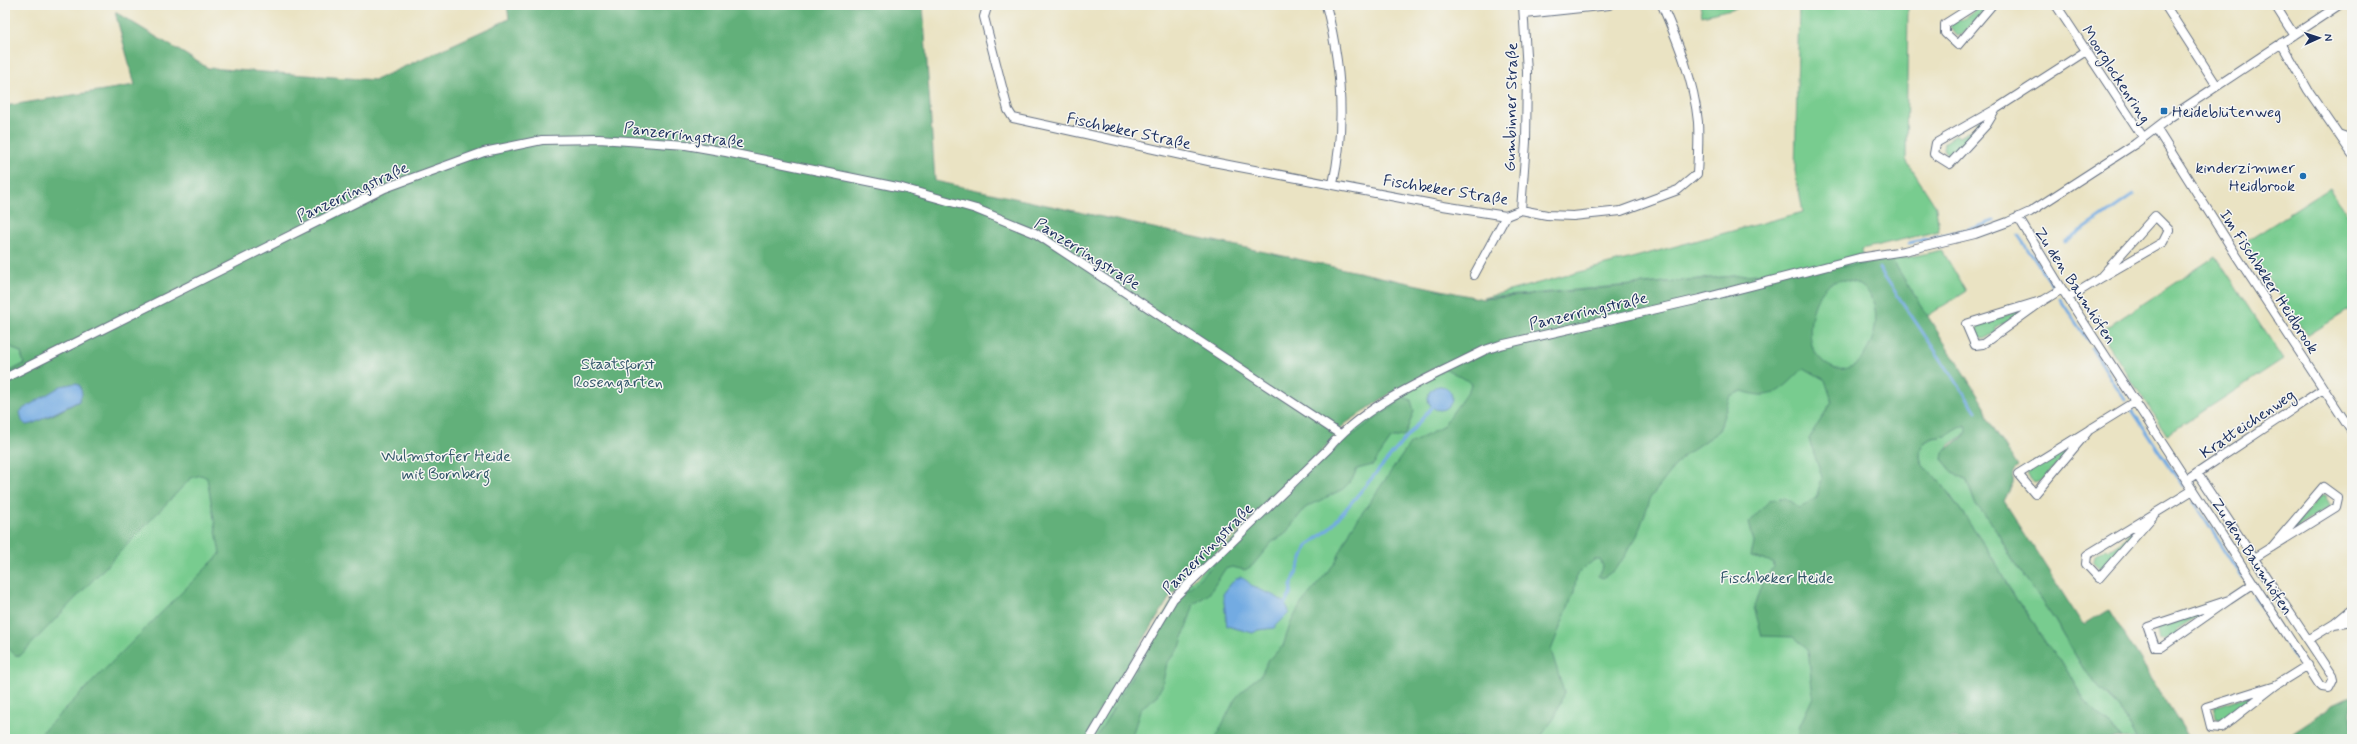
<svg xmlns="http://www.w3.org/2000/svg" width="2357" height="744" font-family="Mynerve,sans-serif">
	<rect width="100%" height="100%" fill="#f6f6f2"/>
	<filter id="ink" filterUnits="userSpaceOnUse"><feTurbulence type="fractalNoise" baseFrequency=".025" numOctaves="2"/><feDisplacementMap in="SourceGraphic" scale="8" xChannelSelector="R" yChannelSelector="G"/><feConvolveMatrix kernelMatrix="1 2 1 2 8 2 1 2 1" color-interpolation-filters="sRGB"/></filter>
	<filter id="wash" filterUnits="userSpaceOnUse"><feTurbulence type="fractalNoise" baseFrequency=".012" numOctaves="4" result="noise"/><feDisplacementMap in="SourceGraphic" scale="16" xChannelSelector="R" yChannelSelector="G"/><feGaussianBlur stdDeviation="0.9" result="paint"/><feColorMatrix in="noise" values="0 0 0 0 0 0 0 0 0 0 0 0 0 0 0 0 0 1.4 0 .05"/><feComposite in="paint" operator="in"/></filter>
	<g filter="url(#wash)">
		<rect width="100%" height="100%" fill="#eae3c3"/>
		<path fill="#78cc8f" stroke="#4a7e76" d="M 1700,5 L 1748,5 L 1702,16 Z
			M 1799,5 L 1908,5 L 1906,160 L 1936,207 L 1939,231 L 1862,249 L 1864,264 L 1900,326 L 1856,402 L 2067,739 L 5,739 L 5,378 L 1101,718 L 1173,599 L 1340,434 L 1393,397 L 1454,364 L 1860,265 L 1483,298 L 1803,212 L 1795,171 Z
			M 1984,5 L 1989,5 L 1962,35 L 1957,36 L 1949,25 L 1958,19 L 1960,21 Z
			M 1982,118 L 1985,122 L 1953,156 L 1943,150 L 1944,143 L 1956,135 L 1959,137 L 1978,125 L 1977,121 Z
			M 2330,188 L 2352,222 L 2352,308 L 2307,336 L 2244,243 Z
			M 1942,250 L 1966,291 L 1926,317 L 1891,258 L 1905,258 Z
			M 2216,256 L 2283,359 L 2167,435 L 2100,332 Z
			M 2020,310 L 2022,315 L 2015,316 L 1995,328 L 1997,331 L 1986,338 L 1978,337 L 1977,325 Z
			M 5,343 L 21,353 L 24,364 L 5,374 L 5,361 L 10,359 Z
			M 1963,425 L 1967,427 C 1966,439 1954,439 1948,447 C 1945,451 1944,455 1942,459 L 1952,471 L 1967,481 L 1975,503 L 1993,525 L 2012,559 L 2054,619 L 2083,668 L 2099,688 L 2118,706 L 2138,739 L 2121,739 L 2112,727 L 2098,716 L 2086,702 L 2060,659 L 2047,646 L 2028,614 L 2015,598 L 1981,539 L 1942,484 L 1922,465 L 1919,452 L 1925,442 L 1932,438 L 1946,436 Z
			M 2068,446 L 2071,449 L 2041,481 L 2034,483 L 2028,476 L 2028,472 L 2042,463 L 2044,465 L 2063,452 L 2062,449 Z
			M 2320,496 L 2325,496 L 2331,506 L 2289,532 Z
			M 2132,531 L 2135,535 L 2104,567 L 2100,568 L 2093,561 L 2094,556 L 2106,548 L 2108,550 L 2128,537 L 2127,535 Z
			M 2201,612 L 2203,615 L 2198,619 L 2196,617 L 2176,630 L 2178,633 L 2164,640 L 2159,639 L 2156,628 Z
			M 2259,692 L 2255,699 L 2253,697 L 2234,709 L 2235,712 L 2222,720 L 2216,718 L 2214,707 Z"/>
		<path fill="#62b07a" stroke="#3e706c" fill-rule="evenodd" d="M 507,5 L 923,5 L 935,181 L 1483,299 L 1864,264 L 1891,258 L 1985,407 L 1988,419 L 2018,467 L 2014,471 L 2013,483 L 2004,501 L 2081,622 L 2085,625 L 2109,610 L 2190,739 L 2138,739 L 2118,706 L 2099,688 L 2083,668 L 2054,619 L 2012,559 L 1993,525 L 1975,503 L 1967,481 L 1952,471 L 1942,459 L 1943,452 L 1962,438 L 1967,432 L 1965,425 L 1946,436 L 1932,438 L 1925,442 L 1919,452 L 1922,465 L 1942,484 L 1981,539 L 2015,598 L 2028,614 L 2047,646 L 2060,659 L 2086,702 L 2098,716 L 2112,727 L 2121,739 L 1798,739 L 1799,727 L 1813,697 L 1808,649 L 1794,637 L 1762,636 L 1754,607 L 1763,580 L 1774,567 L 1773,562 L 1751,557 L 1754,542 L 1749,523 L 1769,501 L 1785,498 L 1800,508 L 1816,498 L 1822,477 L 1809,439 L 1832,401 L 1825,380 L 1804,368 C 1781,390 1774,402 1742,391 L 1730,396 L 1719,431 L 1683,456 L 1651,497 L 1637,536 L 1617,568 L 1603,578 L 1598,576 L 1603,566 L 1600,560 L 1594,560 L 1577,574 L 1574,592 L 1551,650 L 1564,692 L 1555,717 L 1539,739 L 1519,739 L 1517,737 L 1509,739 L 1215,739 L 1235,699 L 1248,685 L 1261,675 L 1269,659 L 1283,646 L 1291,622 L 1301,604 L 1335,563 L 1351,529 L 1410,444 L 1442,427 L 1469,390 L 1471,384 C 1462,375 1451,374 1441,365 L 1391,393 L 1345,424 L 1326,446 L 1170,597 L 1096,717 L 1086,739 L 35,739 L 220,554 L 207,478 L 201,475 L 191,478 L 20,656 L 15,655 L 5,645 L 5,374 L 24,364 L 21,353 L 5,343 L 5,106 L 135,85 L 115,12 L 208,68 L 375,80 L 509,19 ZM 1843,280 C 1909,285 1862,411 1817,355 C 1804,339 1811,301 1826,287 C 1831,282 1837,281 1843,280 ZM 61,386 L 79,401 L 55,414 L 26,425 L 45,397 Z
			M 1404,397 L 1411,400 L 1414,411 L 1405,435 L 1391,439 L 1373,465 L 1357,469 L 1352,480 L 1343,489 L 1305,508 L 1284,535 L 1272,542 L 1252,566 L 1245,570 L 1232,567 L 1225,569 L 1209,594 L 1194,604 L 1180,647 L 1167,663 L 1162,686 L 1156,697 L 1141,708 L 1131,739 L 1095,739 L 1176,601 L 1253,526 L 1342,443 Z
			M 2352,696 L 2352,739 L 2284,739 L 2328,710 L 2332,705 Z"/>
		<path fill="#73abe2" stroke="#476da0" d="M 76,383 L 80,386 L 82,394 L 79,401 L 32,424 L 26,425 L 22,421 L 20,412 L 23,409 L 61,386 Z
			M1428 398a12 12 0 1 1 24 0a12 12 0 1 1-24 0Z
			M 1240,577 C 1248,580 1250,585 1255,588 C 1266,593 1288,598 1289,613 L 1274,628 L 1258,630 L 1253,633 L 1227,626 L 1223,594 L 1234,580 Z"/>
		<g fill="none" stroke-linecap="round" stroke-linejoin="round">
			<path stroke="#73abe2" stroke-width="3" d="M 2018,235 L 2052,285
				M 1909,243 L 1974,228 L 1994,221
				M 2064,243 L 2133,195
				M 1879,268 L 1976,411
				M 2060,299 L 2088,341
				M 2092,348 L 2125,400
				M 2132,410 L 2183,487
				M 2194,503 L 2242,577
				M 2255,597 L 2296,659
				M 1285,603 L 1290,595 L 1291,586 L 1307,546 L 1328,530 L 1432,407"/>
		</g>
	</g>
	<g filter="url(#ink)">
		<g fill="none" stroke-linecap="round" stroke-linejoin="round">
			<g stroke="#636e81" stroke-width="10">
				<path id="street" d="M 990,5 L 987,7 L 984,17 L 1008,110 L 1013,118 L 1213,162 L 1443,206 L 1506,216 L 1521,210 L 1547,215 L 1573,216 L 1621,211 L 1678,190 L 1697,174 C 1698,157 1699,139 1698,122 C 1694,81 1678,42 1662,5
					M 1326,5 C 1341,63 1346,125 1333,184
					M 1975,5 L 1945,24 L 1945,33 L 1958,45 L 1992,5
					M 2056,5 L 2143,137
					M 2165,5 L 2217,86
					M 2275,5 L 2294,35
					M 1525,14 L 1609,5
					M 2281,43 L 2308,90 L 2352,154
					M 1996,109 L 1987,124 L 1950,164 L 1934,154 L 1936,143 L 1996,109 L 2086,51
					M 2156,128 L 2236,255 L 2352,432
					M 2338,134 L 2352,139
					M 1521,210 L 1526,142 L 1527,72 L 1523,5
					M 2018,217 L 2062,289 L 2319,684 L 2322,687 L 2329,688 L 2333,680 L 2332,676 L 2197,473
					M 1474,275 L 1506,216
					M 2068,298 L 2099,279 L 2155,216 L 2169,230 L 2163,242 L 2099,279
					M 2044,300 L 1983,344 L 1975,345 L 1966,324 L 2044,300 L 2062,289
					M 5,378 L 385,188 L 484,152 L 542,140 L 599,139 L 686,145 L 726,152 L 902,188 L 976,209 L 1035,233 L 1340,434
					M 2090,429 L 2035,494 L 2018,474 L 2136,401
					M 2187,480 L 2323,389
					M 2153,516 L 2099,578 L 2086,564 L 2087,555 L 2193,490
					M 2254,558 L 2336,507 L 2338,498 L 2323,487 L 2272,547
					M 2229,600 L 2162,647 L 2155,647 L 2148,627 L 2229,600 L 2253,584
					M 2334,624 L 2352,621
					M 2308,640 L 2334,624 L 2352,609
					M 2276,685 L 2221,728 L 2211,727 L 2206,707 L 2276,685 L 2308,665
					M 1090,739 L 1173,599 L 1328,449 C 1363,404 1434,376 1485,350 L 1500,345 L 1700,299 L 1859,258 L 1904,251 L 1975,234 L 2008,222 L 2030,212 L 2135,144 L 2169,118 L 2339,5"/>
			</g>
			<use href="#street" stroke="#fff" stroke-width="8"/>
		</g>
	</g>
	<g fill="#1f6fb2" stroke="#f6f6f2" stroke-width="1.5">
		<rect x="2160" y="107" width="8" height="8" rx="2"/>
		<circle cx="2303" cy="176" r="4"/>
	</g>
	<g text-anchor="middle" stroke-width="3" stroke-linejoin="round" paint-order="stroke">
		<g font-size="16" fill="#1b2f5e" stroke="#f6f6f2">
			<text transform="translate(2117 74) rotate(57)" y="6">Moorglockenring</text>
			<text transform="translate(1510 107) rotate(-89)" y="6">Gumbinner Straße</text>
			<text transform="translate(1129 130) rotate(12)" y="6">Fischbeker Straße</text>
			<text transform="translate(684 134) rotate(7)" y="6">Panzerringstraße</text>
			<text transform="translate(1446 189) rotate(9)" y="6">Fischbeker Straße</text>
			<text transform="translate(352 191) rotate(-25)" y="6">Panzerringstraße</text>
			<text transform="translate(1088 253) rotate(32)" y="6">Panzerringstraße</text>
			<text transform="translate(2270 281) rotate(57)" y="6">Im Fischbeker Heidbrook</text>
			<text transform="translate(2076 285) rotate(57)" y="6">Zu den Baumhöfen</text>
			<text transform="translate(1588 310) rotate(-13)" y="6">Panzerringstraße</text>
			<text transform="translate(2247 423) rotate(-34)" y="6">Kratteichenweg</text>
			<text transform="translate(1207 548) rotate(-45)" y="6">Panzerringstraße</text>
			<text transform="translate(2253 556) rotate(57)" y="6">Zu den Baumhöfen</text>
		</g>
		<g font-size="16" fill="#1b2f5e" stroke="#f6f6f2" text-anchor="start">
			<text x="2172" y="117">Heideblütenweg</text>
			<text x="2295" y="173" text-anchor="end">kinderzimmer<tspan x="2295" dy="18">Heidbrook</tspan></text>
		</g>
		<g font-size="16" fill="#32566a" stroke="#f6f6f2">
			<text x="618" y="369">Staatsforst<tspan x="618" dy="18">Rosengarten</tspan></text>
			<text x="446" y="461">Wulmstorfer Heide<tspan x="446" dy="18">mit Bornberg</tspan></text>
			<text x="1777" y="583">Fischbeker Heide</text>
		</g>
	</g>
	<rect width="2357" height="744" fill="none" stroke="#f6f6f2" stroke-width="20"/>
	<g transform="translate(2319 38) rotate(87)" stroke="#f6f6f2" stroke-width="3" paint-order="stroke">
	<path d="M0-3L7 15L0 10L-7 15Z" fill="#1b2f5e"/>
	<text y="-6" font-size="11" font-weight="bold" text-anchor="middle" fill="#1b2f5e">N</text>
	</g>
</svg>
